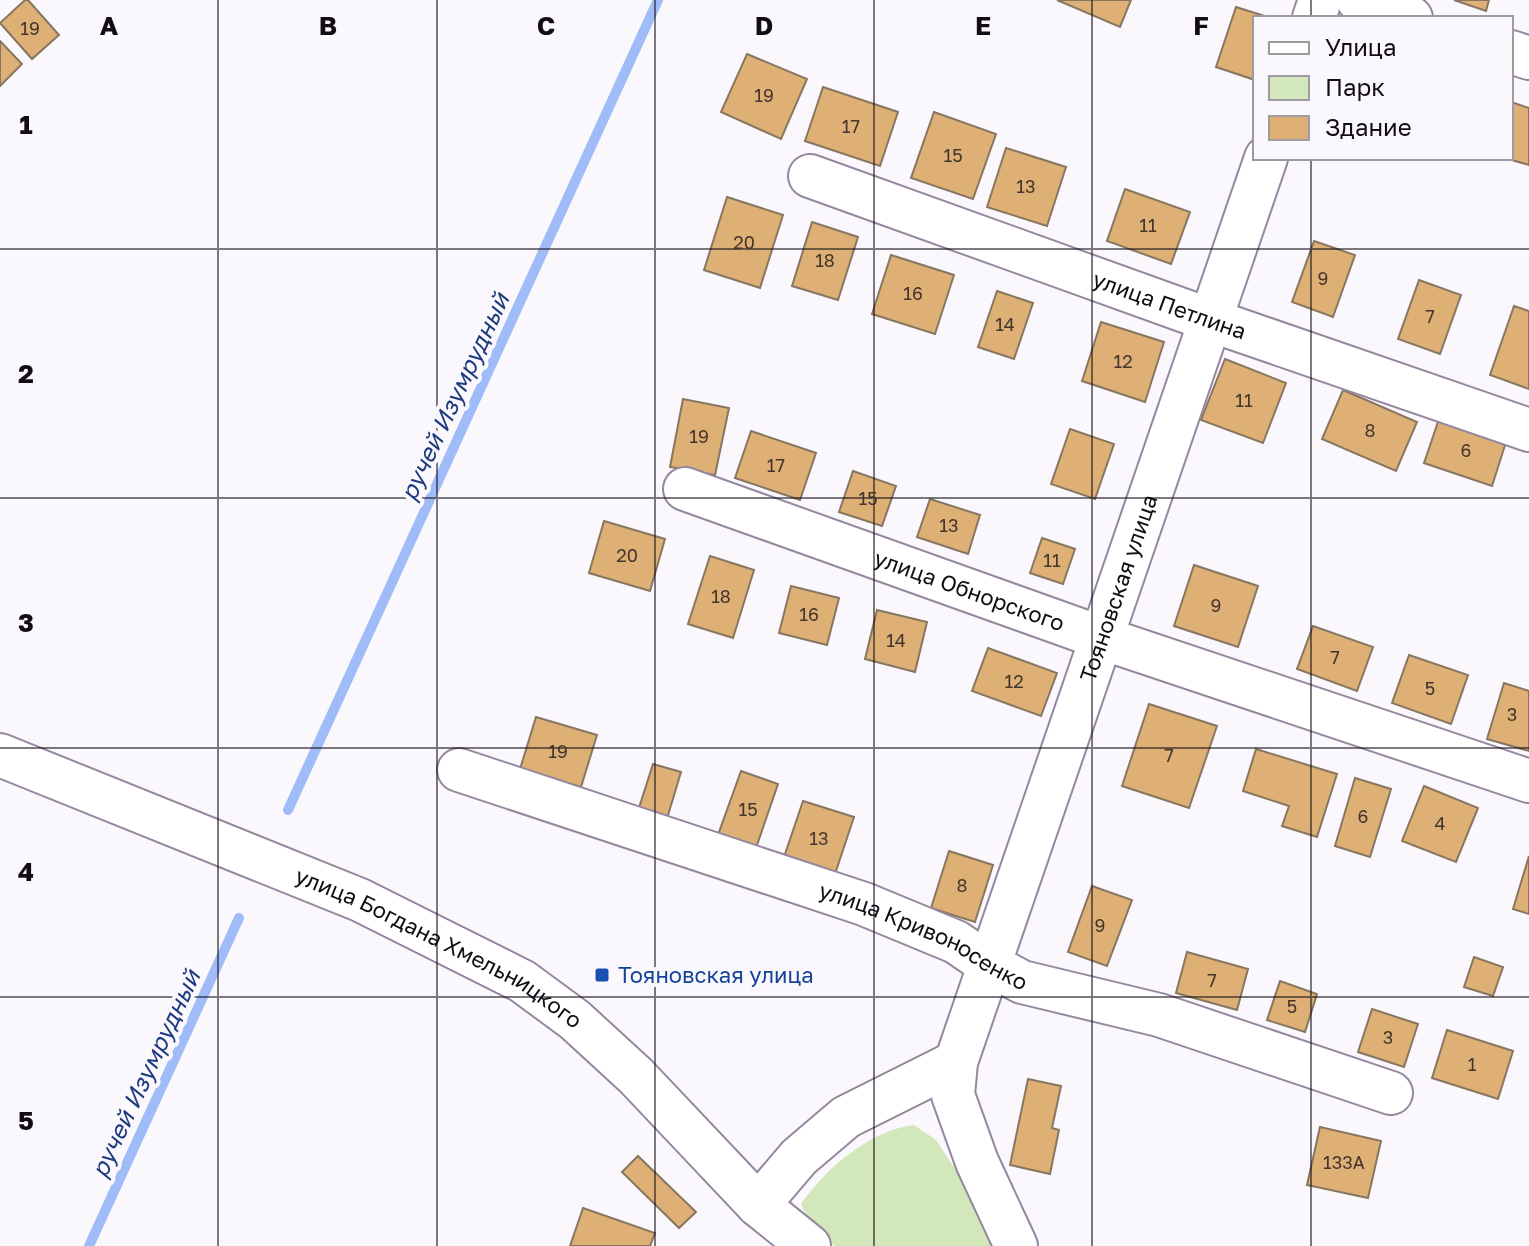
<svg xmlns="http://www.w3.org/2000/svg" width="1529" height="1246" font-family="'Golos Text',sans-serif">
	<rect width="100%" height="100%" fill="#fbf8fd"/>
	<path fill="#d2e8ba" d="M 914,1125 L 936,1140 L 961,1178 L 993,1246 L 835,1246 L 813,1230 L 801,1204 C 827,1167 869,1131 914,1125 Z"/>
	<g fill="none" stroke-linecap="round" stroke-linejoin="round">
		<path stroke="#9fbcf8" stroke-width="10" d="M 288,810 L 658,0
			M 89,1246 L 239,918"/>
	</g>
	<path fill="#deb076" stroke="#877660" stroke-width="2" d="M 25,0 L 28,0 L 59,35 L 32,59 L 0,23 Z
		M 1057,0 L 1131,0 L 1120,27 Z
		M 1454,0 L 1489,0 L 1486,11 Z
		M 1236,7 L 1271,18 L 1255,18 L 1255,80 L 1216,67 Z
		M 0,41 L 22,64 L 0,86 Z
		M 747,54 L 807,79 L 781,139 L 721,112 Z
		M 823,87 L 898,112 L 880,166 L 805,141 Z
		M 1511,102 L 1529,108 L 1529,165 L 1505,158 L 1511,158 Z
		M 934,112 L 996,134 L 973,199 L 911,178 Z
		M 1006,148 L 1066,167 L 1047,226 L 987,207 Z
		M 1125,189 L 1190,212 L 1171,264 L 1107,241 Z
		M 727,197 L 783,215 L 760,288 L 704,270 Z
		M 812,222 L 858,237 L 838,300 L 792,286 Z
		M 1314,241 L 1355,255 L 1333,317 L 1292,302 Z
		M 891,255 L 954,275 L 935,334 L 872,314 Z
		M 1419,280 L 1461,295 L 1440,354 L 1398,339 Z
		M 997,291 L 1033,303 L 1014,359 L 978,347 Z
		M 1514,306 L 1529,311 L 1529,389 L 1490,375 Z
		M 1101,322 L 1164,342 L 1145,402 L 1082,381 Z
		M 1225,359 L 1286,383 L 1263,443 L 1201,420 Z
		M 1343,390 L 1417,422 L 1396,471 L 1322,439 Z
		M 683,399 L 729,408 L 715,475 L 670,467 Z
		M 1440,416 L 1507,439 L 1492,486 L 1424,463 Z
		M 1070,429 L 1114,444 L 1095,499 L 1051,484 Z
		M 751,431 L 816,453 L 800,500 L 735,478 Z
		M 853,471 L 896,486 L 882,526 L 839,512 Z
		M 930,499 L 980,515 L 968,554 L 917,537 Z
		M 604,521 L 665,539 L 650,591 L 589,573 Z
		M 1042,538 L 1075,549 L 1063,584 L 1030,573 Z
		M 710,556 L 754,570 L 733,638 L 688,624 Z
		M 1194,565 L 1258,586 L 1238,647 L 1174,626 Z
		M 791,586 L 839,598 L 827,645 L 779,633 Z
		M 877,610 L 927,622 L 915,672 L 865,659 Z
		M 1313,626 L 1373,647 L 1357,691 L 1297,669 Z
		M 988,648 L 1057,673 L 1041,716 L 972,691 Z
		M 1409,655 L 1468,675 L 1451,724 L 1392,703 Z
		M 1504,683 L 1529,691 L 1529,751 L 1487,739 Z
		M 1149,704 L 1217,726 L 1189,808 L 1122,786 Z
		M 536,717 L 597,735 L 581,787 L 520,769 Z
		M 1256,749 L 1337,774 L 1317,837 L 1282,826 L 1289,806 L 1243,791 Z
		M 653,764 L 681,772 L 666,822 L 637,814 Z
		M 741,771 L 778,784 L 756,848 L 718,835 Z
		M 1355,778 L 1391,789 L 1370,857 L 1335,846 Z
		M 1424,786 L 1478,808 L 1456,862 L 1402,841 Z
		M 803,801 L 854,817 L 834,877 L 783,860 Z
		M 949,851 L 993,865 L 975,922 L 931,908 Z
		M 1529,856 L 1529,914 L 1513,909 Z
		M 1092,886 L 1132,900 L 1107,966 L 1068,952 Z
		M 1187,952 L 1248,969 L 1237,1010 L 1176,993 Z
		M 1474,957 L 1503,967 L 1493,996 L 1464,987 Z
		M 1280,981 L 1317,994 L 1305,1032 L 1267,1020 Z
		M 1372,1009 L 1418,1024 L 1404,1067 L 1358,1052 Z
		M 1447,1030 L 1513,1051 L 1498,1099 L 1432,1078 Z
		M 1028,1079 L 1061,1086 L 1052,1128 L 1059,1130 L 1050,1174 L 1010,1165 Z
		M 1320,1127 L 1381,1141 L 1368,1198 L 1307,1185 Z
		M 638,1156 L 696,1212 L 679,1228 L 622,1172 Z
		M 583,1208 L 655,1233 L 650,1246 L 570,1246 Z"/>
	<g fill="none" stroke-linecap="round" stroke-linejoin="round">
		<g stroke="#95879f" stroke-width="46">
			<g id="minor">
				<path d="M 1358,0 L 1411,18"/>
				<path d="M 1314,18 L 1320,0"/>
				<path d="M 1511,52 L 1529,58"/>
				<path id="s1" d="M 810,176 L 1210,320 L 1529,430"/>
				<path id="s2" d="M 685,489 L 1102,638 L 1529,781"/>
				<path id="s3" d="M 0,755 L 360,900 L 522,981 L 575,1020 L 636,1076 L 758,1205 L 809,1246"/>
				<path id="s4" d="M 459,770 L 864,904 L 956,942 L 988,964 L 1022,982 L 1159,1015 L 1391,1093"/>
				<path d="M 758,1205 L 799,1157 L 846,1117 L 956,1062"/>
				<path id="s5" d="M 1016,1246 L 977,1162 L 953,1095 L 956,1062 L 1266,158"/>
			</g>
		</g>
		<use href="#minor" stroke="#fff" stroke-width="42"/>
	</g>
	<path fill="none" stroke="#120d15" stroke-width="2" stroke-opacity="0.55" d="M 218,0 L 218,1246M 437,0 L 437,1246M 655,0 L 655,1246M 874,0 L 874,1246M 1092,0 L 1092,1246M 1311,0 L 1311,18M 1311,158 L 1311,1246M 0,249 L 1529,249M 0,498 L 1529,498M 0,748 L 1529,748M 0,997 L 1529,997"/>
	<rect fill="#1a4fb4" stroke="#fbf8fd" stroke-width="3" x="594" y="967" width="16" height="16" rx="4"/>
	<g text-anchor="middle" stroke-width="8" stroke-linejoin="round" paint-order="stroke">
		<g font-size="18" fill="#45362d">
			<text x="30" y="35">19</text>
			<text x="764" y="102">19</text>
			<text x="851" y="133">17</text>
			<text x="953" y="162">15</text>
			<text x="1026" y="193">13</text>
			<text x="1148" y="232">11</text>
			<text x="744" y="249">20</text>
			<text x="825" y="267">18</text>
			<text x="1323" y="285">9</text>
			<text x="913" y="300">16</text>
			<text x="1430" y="323">7</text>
			<text x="1005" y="331">14</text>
			<text x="1123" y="368">12</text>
			<text x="1244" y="407">11</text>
			<text x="1370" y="437">8</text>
			<text x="699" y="443">19</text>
			<text x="1466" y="457">6</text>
			<text x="776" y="472">17</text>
			<text x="868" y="505">15</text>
			<text x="949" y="532">13</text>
			<text x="627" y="562">20</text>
			<text x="1052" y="567">11</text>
			<text x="721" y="603">18</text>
			<text x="1216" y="612">9</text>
			<text x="809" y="621">16</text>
			<text x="896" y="647">14</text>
			<text x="1335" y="664">7</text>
			<text x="1014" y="688">12</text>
			<text x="1430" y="695">5</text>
			<text x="1512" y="721">3</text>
			<text x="558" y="758">19</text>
			<text x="1169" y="762">7</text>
			<text x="748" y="816">15</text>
			<text x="1363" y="823">6</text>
			<text x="1440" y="830">4</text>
			<text x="819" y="845">13</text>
			<text x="962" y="892">8</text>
			<text x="1100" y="932">9</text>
			<text x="1212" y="987">7</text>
			<text x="1292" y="1013">5</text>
			<text x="1388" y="1044">3</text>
			<text x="1472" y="1071">1</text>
			<text x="1344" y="1169">133А</text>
		</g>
		<g font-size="22" fill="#120d15" stroke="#fbf8fd">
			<text dy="8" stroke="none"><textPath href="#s1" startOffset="382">улица Петлина</textPath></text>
			<text dy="8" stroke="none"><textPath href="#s5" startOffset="698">Тояновская улица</textPath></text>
			<text dy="8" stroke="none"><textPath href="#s2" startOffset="302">улица Обнорского</textPath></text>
			<text dy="8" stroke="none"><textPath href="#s4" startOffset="494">улица Кривоносенко</textPath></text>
			<text dy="8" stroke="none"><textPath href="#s3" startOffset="480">улица Богдана Хмельницкого</textPath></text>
		</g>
		<g font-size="22" fill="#164399" stroke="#fbf8fd" text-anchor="start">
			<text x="618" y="983">Тояновская улица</text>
		</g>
		<g font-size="24" font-style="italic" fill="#1e3b80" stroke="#fbf8fd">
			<text transform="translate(455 397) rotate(-65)" y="8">ручей Изумрудный</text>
			<text transform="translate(146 1074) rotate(-65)" y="8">ручей Изумрудный</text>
		</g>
	</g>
	<g font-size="26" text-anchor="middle" font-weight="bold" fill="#120d15" stroke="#fbf8fd" stroke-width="8" stroke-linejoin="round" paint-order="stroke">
		<text x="109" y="35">A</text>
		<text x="328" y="35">B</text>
		<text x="546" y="35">C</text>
		<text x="764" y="35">D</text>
		<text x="983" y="35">E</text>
		<text x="1201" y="35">F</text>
		<text x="26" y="134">1</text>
		<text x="26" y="383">2</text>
		<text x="26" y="632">3</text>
		<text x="26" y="881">4</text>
		<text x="26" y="1130">5</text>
	</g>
	<rect x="1253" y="16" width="260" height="144" fill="#fbf8fd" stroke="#9e9aa0" stroke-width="2"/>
	<rect x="1269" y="42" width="40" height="12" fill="#ffffff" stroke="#9e9aa0" stroke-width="2"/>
	<text x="1325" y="56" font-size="24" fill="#120d15">Улица</text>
	<rect x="1269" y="76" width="40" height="24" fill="#d2e8ba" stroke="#9e9aa0" stroke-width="2"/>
	<text x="1325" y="96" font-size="24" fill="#120d15">Парк</text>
	<rect x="1269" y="116" width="40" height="24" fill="#deb076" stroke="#9e9aa0" stroke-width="2"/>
	<text x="1325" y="136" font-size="24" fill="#120d15">Здание</text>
</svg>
